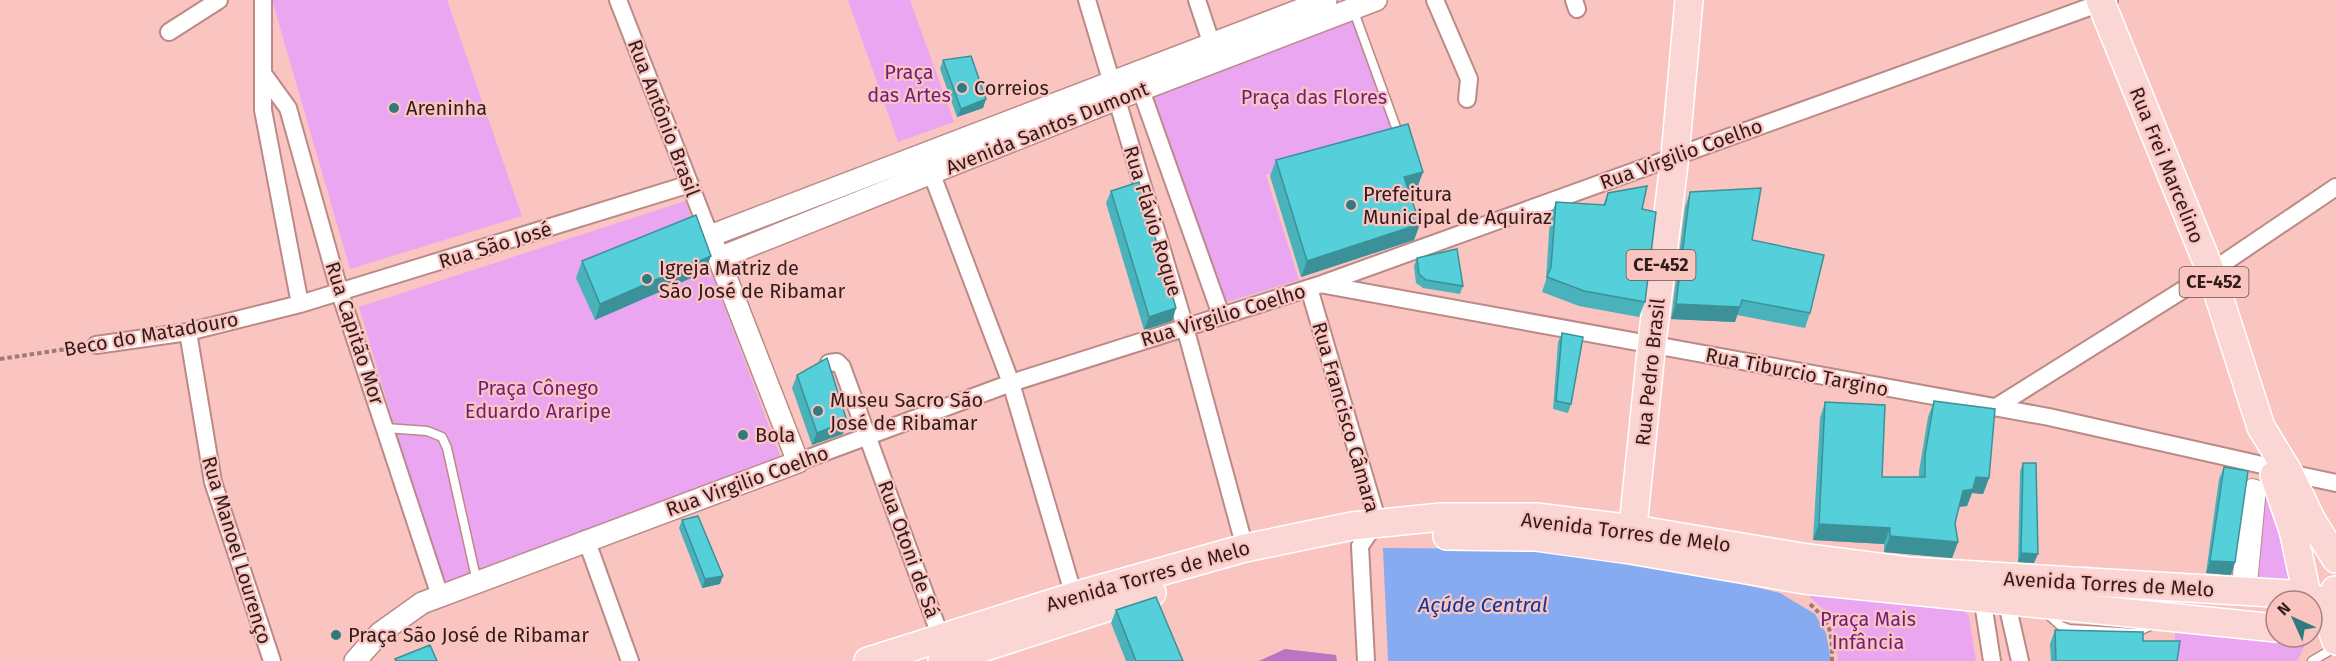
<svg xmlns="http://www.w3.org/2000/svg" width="2336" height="661" font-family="'Fira Sans',sans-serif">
	<rect width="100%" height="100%" fill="#fac5c1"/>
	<path fill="#eaa6f1" d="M 272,0 L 447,0 L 522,216 L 350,269 Z
		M 848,0 L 910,0 L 954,122 L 898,142 Z
		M 1352,19 L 1397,136 L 1266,175 L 1299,280 L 1220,304 L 1147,93 Z
		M 685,201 L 780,456 L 585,536 L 442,587 L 359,307 Z
		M 2260,488 L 2269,492 L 2292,575 L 2285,584 L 2252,582 Z
		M 1807,594 L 1961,606 L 1969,617 L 1976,661 L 1838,661 L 1831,617 Z
		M 2185,622 L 2306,642 L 2298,660 L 2294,661 L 2174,661 L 2175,632 Z"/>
	<path fill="#ba74c2" d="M 1285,649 L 1336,655 L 1337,661 L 1259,661 Z"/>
	<path fill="#87abf0" d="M 1383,548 L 1532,549 L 1659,564 L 1780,593 L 1815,614 L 1826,633 L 1831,661 L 1388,661 Z"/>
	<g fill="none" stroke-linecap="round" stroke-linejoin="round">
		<g stroke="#bb8a86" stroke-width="11">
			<path id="service" d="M 1353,9 L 1397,130
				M 386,428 L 427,431 L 442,437 L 447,448 L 477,582
				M 2045,612 L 2061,626 L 2069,629 L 2135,633 L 2156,623
				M 2312,661 L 2336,647"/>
		</g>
		<g stroke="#bb8a86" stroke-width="16">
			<path id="pedestrian" d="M 2252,486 L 2259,488 L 2250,584 L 2239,582 Z"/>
		</g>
		<g stroke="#bb8a86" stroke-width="20">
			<path id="minor" d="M 263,0 L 263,110 L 300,304
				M 618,0 L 710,236
				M 1087,0 L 1185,327 L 1245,548
				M 1197,0 L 1215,54
				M 1435,0 L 1469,79 L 1467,99
				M 1574,0 L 1577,9
				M 169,32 L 219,0
				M 264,75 L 288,108 L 340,293 L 440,596
				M 1137,79 L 1221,315
				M 928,164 L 1011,383 L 1074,596
				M 1325,285 L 2049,417 L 2271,467
				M 1309,288 L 1376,516 L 1373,527 L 1360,546 L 1366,661
				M 188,332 L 213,482 L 272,661
				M 96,345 L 188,332 L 300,304 L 690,184
				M 829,363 L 837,362 L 842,367 L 944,646
				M 1996,407 L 2197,281 L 2336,187
				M 798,462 L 1011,383 L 1322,284 L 2109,0
				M 2289,473 L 2336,483
				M 586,539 L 630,661
				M 1981,590 L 1992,661
				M 2005,595 L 2020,661"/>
		</g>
		<g stroke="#bb8a86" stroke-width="24">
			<path id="tertiary" d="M 719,258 L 1117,99 L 1376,0
				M 355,661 L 380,633 L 422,603 L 798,462 L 710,236 L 1326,0"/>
		</g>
		<g stroke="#fff" stroke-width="30">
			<path id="primary" d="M 2100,0 L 2211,272 L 2261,427 L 2289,473 L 2312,521 L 2336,559
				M 2274,475 L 2293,530 L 2307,595
				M 1447,536 L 1535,537 L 1630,550 L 1804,580 L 2276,628
				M 1631,546 L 1652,342 L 1675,156 L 1689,0
				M 2335,590 L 2326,612 L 2336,641
				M 868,661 L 1074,596 L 1245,548 L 1352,526 L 1441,517 L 1536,517 L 1634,529 L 1808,558 L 1909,571 L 2307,595 L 2327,605
				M 942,661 L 1152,593"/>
		</g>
		<path stroke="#9f7976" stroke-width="4" stroke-dasharray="4.5 3" stroke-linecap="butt" d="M 0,359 L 80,347
			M 1810,604 C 1832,624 1832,632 1832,661"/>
		<use href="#service" stroke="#fff" stroke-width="8"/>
		<use href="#pedestrian" stroke="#fff" stroke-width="14"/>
		<use href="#minor" stroke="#fff" stroke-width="16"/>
		<use href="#tertiary" stroke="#fff" stroke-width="21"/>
		<use href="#primary" stroke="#fad7d4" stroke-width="27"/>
	</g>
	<path fill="#49b2bb" d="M 943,60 L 986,99 L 983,108 L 957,117 L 940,69 Z
		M 1276,160 L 1423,172 L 1417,188 L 1408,190 L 1420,224 L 1414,240 L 1301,277 L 1270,176 Z
		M 1111,191 L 1176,308 L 1172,321 L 1144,330 L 1106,203 Z
		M 1690,192 L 1752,240 L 1810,313 L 1805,328 L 1737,315 L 1735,322 L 1671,319 L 1685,207 Z
		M 1608,193 L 1642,209 L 1645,302 L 1639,317 L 1579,306 L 1542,292 L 1546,280 L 1550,217 L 1556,202 L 1603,205 Z
		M 1417,258 L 1463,286 L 1460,294 L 1423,288 L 1416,283 L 1414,266 Z
		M 582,261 L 705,272 L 595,320 L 576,278 Z
		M 1562,333 L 1571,404 L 1568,413 L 1553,409 L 1558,342 Z
		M 797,375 L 843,434 L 812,445 L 792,388 Z
		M 1934,401 L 1989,478 L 1983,494 L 1972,493 L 1967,506 L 1959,507 L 1955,523 L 1958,542 L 1952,558 L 1884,552 L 1884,544 L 1813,540 L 1820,418 L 1825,402 L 1882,477 L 1919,477 L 1919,471 L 1928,417 Z
		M 2023,463 L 2034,563 L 2018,562 L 2020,471 Z
		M 2224,467 L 2235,562 L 2231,575 L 2206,573 L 2219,479 Z
		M 682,520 L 720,584 L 702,588 L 679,528 Z
		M 1116,610 L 1183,661 L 1126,661 L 1111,623 Z
		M 2055,630 L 2143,641 L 2177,661 L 2051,661 L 2050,644 Z"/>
	<path fill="#3c9198" d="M 986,99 L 983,108 L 957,117 L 961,109 Z
		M 1423,172 L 1417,188 L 1398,193 L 1404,177 Z
		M 1420,224 L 1414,240 L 1301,277 L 1307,261 Z
		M 711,256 L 705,272 L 595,320 L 600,304 Z
		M 1676,304 L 1740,307 L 1735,322 L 1671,319 Z
		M 1176,308 L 1172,321 L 1144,330 L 1149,317 Z
		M 847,421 L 843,434 L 812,445 L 817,433 Z
		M 1976,477 L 1989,478 L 1983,494 L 1972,493 L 1967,506 L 1957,507 L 1963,491 Z
		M 1819,524 L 1890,528 L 1884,544 L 1813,540 Z
		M 1890,536 L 1958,542 L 1952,558 L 1884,552 Z
		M 2021,553 L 2038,554 L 2034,563 L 2018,562 Z
		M 2210,561 L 2235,562 L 2231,575 L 2206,573 Z
		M 723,576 L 720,584 L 702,588 L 705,579 Z"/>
	<path fill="#55cfd9" stroke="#3c9198" stroke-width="1.5" d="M 971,56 L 986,99 L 961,109 L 943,60 Z
		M 1408,124 L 1423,172 L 1404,177 L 1420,224 L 1307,261 L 1276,160 Z
		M 1139,182 L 1176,308 L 1149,317 L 1111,191 Z
		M 1647,186 L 1642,209 L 1656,212 L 1645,302 L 1584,291 L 1547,277 L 1551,267 L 1556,202 L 1605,205 L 1608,193 Z
		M 1761,188 L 1752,240 L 1824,255 L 1810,313 L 1742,300 L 1740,307 L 1676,304 L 1690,192 Z
		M 696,215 L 711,256 L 600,304 L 582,261 Z
		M 1457,249 L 1463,286 L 1426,280 L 1419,274 L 1417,258 Z
		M 1562,333 L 1583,337 L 1571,404 L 1556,401 Z
		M 827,358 L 847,421 L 817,433 L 797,375 Z
		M 1934,401 L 1995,409 L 1989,478 L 1976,477 L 1973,489 L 1963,491 L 1955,523 L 1958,542 L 1890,536 L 1890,528 L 1819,524 L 1825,402 L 1885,405 L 1882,477 L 1925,477 L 1925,455 Z
		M 2023,463 L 2036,463 L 2038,554 L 2021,553 Z
		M 2224,467 L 2248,471 L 2235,562 L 2210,561 Z
		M 698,516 L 723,576 L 705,579 L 682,520 Z
		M 1156,597 L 1183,661 L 1136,661 L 1116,610 Z
		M 2055,630 L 2143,632 L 2143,641 L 2180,641 L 2177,661 L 2056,661 Z
		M 430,645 L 437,661 L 396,661 L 395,659 Z"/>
	<g fill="#317a80" stroke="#fac5c1" stroke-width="2">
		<circle cx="962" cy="88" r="6"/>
		<circle cx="394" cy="108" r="6"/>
		<circle cx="1351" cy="205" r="6"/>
		<circle cx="647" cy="279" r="6"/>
		<circle cx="818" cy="411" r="6"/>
		<circle cx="743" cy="435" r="6"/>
		<circle cx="336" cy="635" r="6"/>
	</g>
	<g text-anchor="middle" stroke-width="4.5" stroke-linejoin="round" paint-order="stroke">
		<g fill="#fac5c1" stroke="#6c4f4d" stroke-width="1.5">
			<rect x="1626.5" y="250" width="69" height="30" rx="4.5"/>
			<rect x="2179.5" y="267" width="69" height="30" rx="4.5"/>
		</g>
		<g font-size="18" font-weight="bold" fill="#2f1c1b">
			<text x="1661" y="271">CE-452</text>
			<text x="2214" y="288">CE-452</text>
		</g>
		<g font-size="20" fill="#711b7c" stroke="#fac5c1">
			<text x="909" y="79">Praça<tspan x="909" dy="23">das Artes</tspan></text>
			<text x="1314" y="104">Praça das Flores</text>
			<text x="538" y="395">Praça Cônego<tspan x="538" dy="23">Eduardo Araripe</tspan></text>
			<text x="1868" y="626">Praça Mais<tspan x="1868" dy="23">Infância</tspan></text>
		</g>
		<g font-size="20" fill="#2f1c1b" stroke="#fac5c1" text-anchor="start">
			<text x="974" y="95">Correios</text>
			<text x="406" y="115">Areninha</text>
			<text x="1363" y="201">Prefeitura<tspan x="1363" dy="23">Municipal de Aquiraz</tspan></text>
			<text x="659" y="275">Igreja Matriz de<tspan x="659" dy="23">São José de Ribamar</tspan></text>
			<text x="830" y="407">Museu Sacro São<tspan x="830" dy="23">José de Ribamar</tspan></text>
			<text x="755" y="442">Bola</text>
			<text x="348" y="642">Praça São José de Ribamar</text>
		</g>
		<g font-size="20" fill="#2f1c1b" stroke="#fac5c1">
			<text transform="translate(664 118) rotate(69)" y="7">Rua Antônio Brasil</text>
			<text transform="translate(1047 128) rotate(-22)" y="7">Avenida Santos Dumont</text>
			<text transform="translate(1681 154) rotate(-20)" y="7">Rua Virgilio Coelho</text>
			<text transform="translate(2167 165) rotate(68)" y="7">Rua Frei Marcelino</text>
			<text transform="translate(1153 221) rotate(73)" y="7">Rua Flávio Roque</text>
			<text transform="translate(495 245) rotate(-17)" y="7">Rua São José</text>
			<text transform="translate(1223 315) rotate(-17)" y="7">Rua Virgilio Coelho</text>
			<text transform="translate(355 333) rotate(72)" y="7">Rua Capitão Mor</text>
			<text transform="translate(151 334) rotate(-10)" y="7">Beco do Matadouro</text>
			<text transform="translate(1650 372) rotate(-84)" y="7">Rua Pedro Brasil</text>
			<text transform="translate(1797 372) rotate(11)" y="7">Rua Tiburcio Targino</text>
			<text transform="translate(1346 417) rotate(74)" y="7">Rua Francisco Câmara</text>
			<text transform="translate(747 481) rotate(-20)" y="7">Rua Virgilio Coelho</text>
			<text transform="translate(1626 532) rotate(7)" y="7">Avenida Torres de Melo</text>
			<text transform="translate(909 549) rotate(70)" y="7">Rua Otoni de Sá</text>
			<text transform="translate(237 550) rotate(73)" y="7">Rua Manoel Lourenço</text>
			<text transform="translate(1148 576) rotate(-16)" y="7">Avenida Torres de Melo</text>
			<text transform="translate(2109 584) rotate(3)" y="7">Avenida Torres de Melo</text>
		</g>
		<g font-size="21" font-style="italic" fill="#0e389a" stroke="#fac5c1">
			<text x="1483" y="612">Açúde Central</text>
		</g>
	</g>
	<g transform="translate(2294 619) rotate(315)"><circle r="28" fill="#fac5c1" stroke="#a9817f" stroke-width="1.5"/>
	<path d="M0-4.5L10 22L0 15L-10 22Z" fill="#317a80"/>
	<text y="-9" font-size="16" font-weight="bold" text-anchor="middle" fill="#2f1c1b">N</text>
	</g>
</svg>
